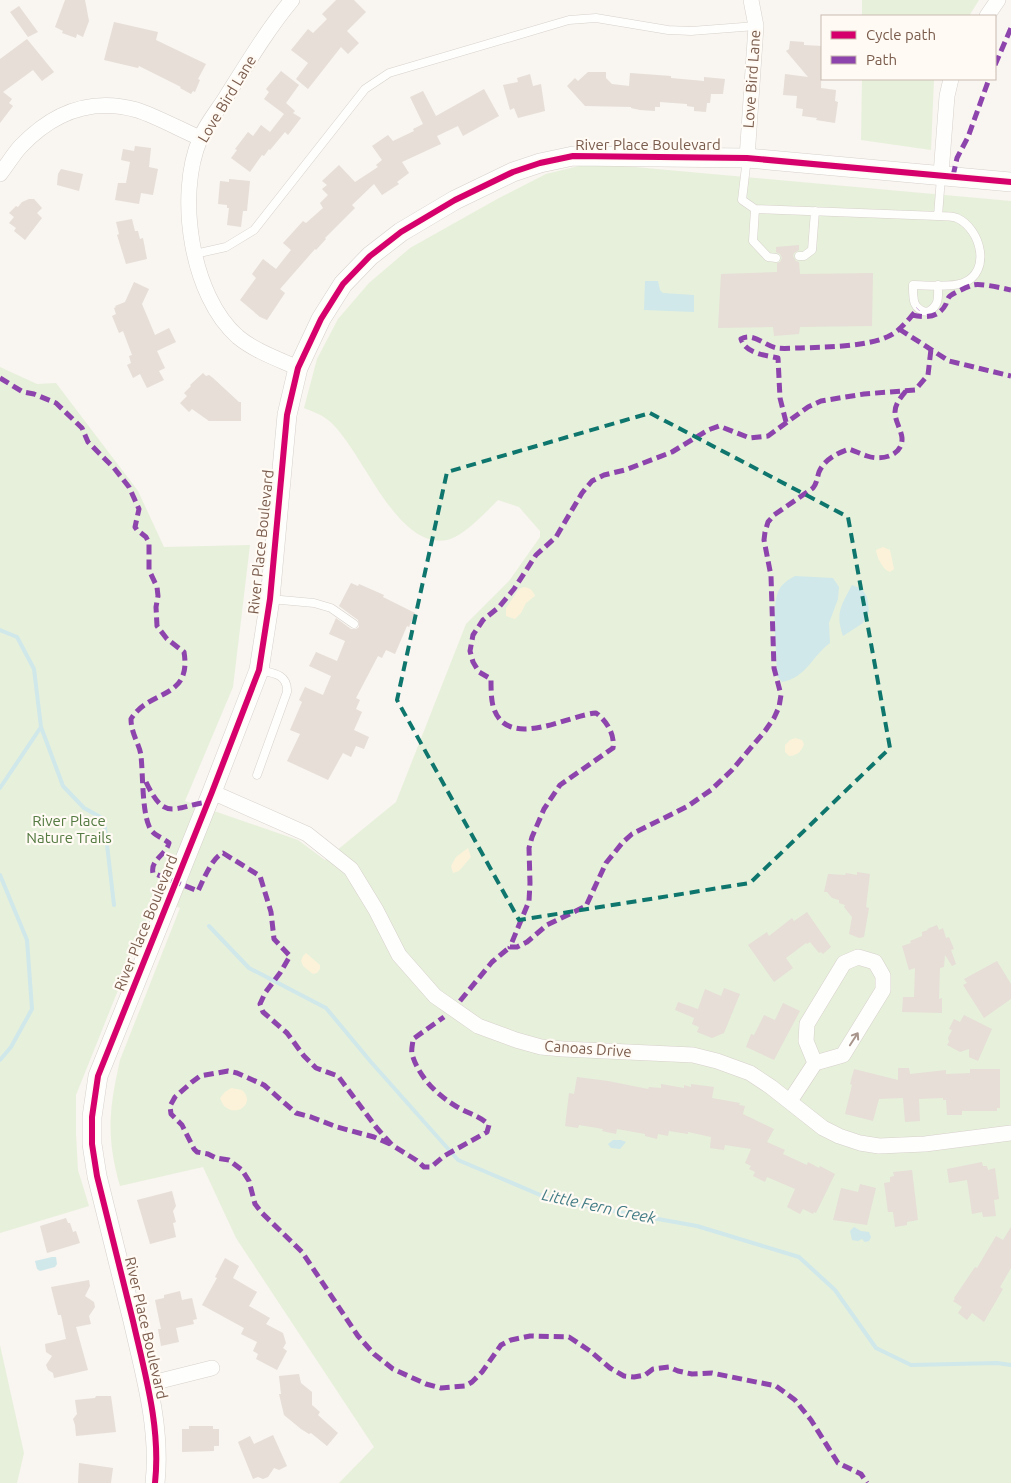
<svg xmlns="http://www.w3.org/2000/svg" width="1011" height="1483" font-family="Ubuntu,sans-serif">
	<rect width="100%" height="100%" fill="#f9f5f0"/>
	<path fill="#e7f0db" d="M 862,0 L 979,0 L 969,16 L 862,16 Z
		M 862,79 L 934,79 L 931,150 L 861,140 Z
		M 583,165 L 613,165 L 1011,201 L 1011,1483 L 339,1483 L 374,1447 L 236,1238 L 203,1167 L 120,1186 C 106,1137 109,1109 120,1060 L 180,908 L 155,898 L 76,1095 L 76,1134 L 78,1170 L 89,1206 L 0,1233 L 0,367 L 37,384 L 56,383 L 138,491 L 164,547 L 250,545 L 233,687 L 185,801 L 298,840 L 325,860 L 396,802 L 466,624 L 509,581 L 540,537 L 540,531 L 519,507 L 498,500 C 486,512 464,536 447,540 C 395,550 362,447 328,420 C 321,414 311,411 304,408 L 317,359 L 338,319 L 369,283 L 410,248 L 499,198 L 546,174 Z
		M 0,1345 L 24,1453 L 17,1483 L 0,1483 Z"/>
	<path fill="#fbf2d9" d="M 883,547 L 890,550 L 894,569 L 890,572 C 883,570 877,558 876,550 Z
		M 524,587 C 530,588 533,590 535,596 L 526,603 L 521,613 L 515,619 L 506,616 L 506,608 L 519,589 Z
		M 795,738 L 802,740 L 804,744 C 802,751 797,756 789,756 L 785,752 L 785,745 L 790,740 Z
		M 468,848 L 471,857 L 459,871 L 453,873 L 451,866 L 456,857 Z
		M 306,953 L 320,965 L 320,969 L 317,973 L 313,974 L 303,966 L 301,961 L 303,956 Z
		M 231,1088 L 242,1090 C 259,1105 228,1123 220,1098 L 225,1092 Z"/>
	<path fill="#d0e8ea" d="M 645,281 L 658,281 L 660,290 L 663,293 L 694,295 L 694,312 L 644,310 Z
		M 795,576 L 833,578 L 839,587 L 838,599 L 829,623 L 830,643 C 812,656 807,677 782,682 L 777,676 C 777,655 771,609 778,592 C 781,584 789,579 795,576 Z
		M 852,585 L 862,589 L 867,597 L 869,611 L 863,623 L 843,636 C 835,613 841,606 852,585 Z
		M 613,1140 L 621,1140 L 626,1142 L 620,1149 L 611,1148 L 608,1144 Z
		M 854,1227 L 861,1231 L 869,1232 L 871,1237 L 869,1241 L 865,1242 L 862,1239 L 858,1241 L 852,1240 L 850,1231 Z
		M 52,1257 L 56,1257 L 57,1264 L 55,1267 L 40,1271 L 37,1269 L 35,1261 Z"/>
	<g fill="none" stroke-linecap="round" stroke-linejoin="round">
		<path stroke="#d0e8ea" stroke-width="4" d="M 0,630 L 17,637 L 34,669 L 41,727 L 63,786 L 84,808 L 104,819 L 114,905
			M 0,788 L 41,727
			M 0,875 L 27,940 L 32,1009 L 11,1047 L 0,1060
			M 209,926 L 249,968 L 326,1008 L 371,1062 L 458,1160 L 552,1200 L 697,1226 L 799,1257 L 835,1290 L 876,1348 L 911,1365 L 997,1363 L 1011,1365"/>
	</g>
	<path fill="#e6ded7" d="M 65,0 L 85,0 L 89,21 L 83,37 L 77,34 L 76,38 L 62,33 L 63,31 L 55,27 Z
		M 336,0 L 354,0 L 366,12 L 347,31 L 359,43 L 348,54 L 341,47 L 308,89 L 296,79 L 308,63 L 291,50 L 308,29 L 313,33 L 327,19 L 322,14 Z
		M 19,6 L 38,32 L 28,37 L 10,12 Z
		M 114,22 L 158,32 L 156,40 L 206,64 L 198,79 L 200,80 L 195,92 L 193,91 L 191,94 L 180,88 L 181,87 L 139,66 L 138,68 L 104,60 Z
		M 27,39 L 54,72 L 42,81 L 33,70 L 3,92 L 12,99 L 9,103 L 13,106 L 0,123 L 0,59 Z
		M 790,41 L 804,42 L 804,45 L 822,46 L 821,88 L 836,90 L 835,101 L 838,102 L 835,123 L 816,120 L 817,118 L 802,116 L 803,109 L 796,108 L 797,96 L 783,95 L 785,74 L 808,77 L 786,51 L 789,49 Z
		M 281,71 L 299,85 L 286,103 L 295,111 L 293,113 L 301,118 L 288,135 L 285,132 L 270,150 L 269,149 L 264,156 L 262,155 L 250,172 L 231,158 L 237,150 L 235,149 L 248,132 L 253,136 L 261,125 L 270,132 L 284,114 L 264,99 L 269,92 L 266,89 Z
		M 588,72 L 606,72 L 606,78 L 612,84 L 629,86 L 630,73 L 671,76 L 671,78 L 704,81 L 704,77 L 725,79 L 723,94 L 711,94 L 710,103 L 707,103 L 706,112 L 694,111 L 694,107 L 687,106 L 687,104 L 660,102 L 660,107 L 655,107 L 655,111 L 640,110 L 631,108 L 631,107 L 585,106 L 567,86 L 575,78 L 578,81 Z
		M 530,74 L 533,86 L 541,84 L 545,111 L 518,118 L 514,108 L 510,110 L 503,85 L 518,82 L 517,78 Z
		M 484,89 L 499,116 L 463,136 L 458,126 L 437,136 L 441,144 L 402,162 L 409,173 L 397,182 L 399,184 L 382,195 L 374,184 L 352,205 L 355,208 L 325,238 L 326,239 L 316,250 L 315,249 L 280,289 L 285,293 L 267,320 L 260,317 L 240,300 L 256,278 L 252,274 L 263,259 L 276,269 L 291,250 L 283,243 L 303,221 L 306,223 L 323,208 L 320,203 L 328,195 L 322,189 L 327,185 L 322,181 L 339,165 L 355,182 L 378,167 L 376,165 L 382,160 L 372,146 L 388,135 L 393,141 L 414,131 L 413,129 L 423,124 L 410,97 L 423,91 L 436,116 Z
		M 135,146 L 151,148 L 149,167 L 158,169 L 153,195 L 141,193 L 139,204 L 115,200 L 118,183 L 126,183 L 130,162 L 121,160 L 123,149 L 134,151 Z
		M 61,169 L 83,174 L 79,191 L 57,185 L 58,174 Z
		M 229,179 L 250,181 L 247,211 L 243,211 L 241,227 L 227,225 L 229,208 L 227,208 L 227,205 L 218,204 L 220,181 L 229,182 Z
		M 29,199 L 34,199 L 42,208 L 37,213 L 42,218 L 25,240 L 14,231 L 16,228 L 9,223 L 14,217 L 9,213 L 16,206 L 18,207 L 22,202 Z
		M 132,219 L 135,231 L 138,231 L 140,239 L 143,238 L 147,259 L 126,264 L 117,235 L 119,234 L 116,222 Z
		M 799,245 L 799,250 L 794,253 L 793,256 L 796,261 L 799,262 L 800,274 L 873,273 L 872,326 L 800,327 L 799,334 L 774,336 L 773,327 L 718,328 L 721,274 L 777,272 L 777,263 L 780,262 L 782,258 L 780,254 L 776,252 L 776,247 Z
		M 134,282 L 149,289 L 142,304 L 155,335 L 169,328 L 176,342 L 157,351 L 165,368 L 159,371 L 164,380 L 147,388 L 140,374 L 133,378 L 127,365 L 131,363 L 129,356 L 132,355 L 123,331 L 119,333 L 112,316 L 116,314 L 114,308 L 116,307 L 115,306 L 125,302 Z
		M 203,373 L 206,376 L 209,375 L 213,378 L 239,402 L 241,402 L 241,421 L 209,421 L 192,409 L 189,412 L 180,403 L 187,396 L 184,393 L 191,386 L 190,385 Z
		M 351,583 L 358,586 L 359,584 L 384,595 L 383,597 L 415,613 L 409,627 L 407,626 L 395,654 L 386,650 L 382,658 L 378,656 L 356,698 L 360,700 L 356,709 L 362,712 L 354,730 L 369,737 L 364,749 L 356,746 L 351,757 L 343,753 L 328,780 L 287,761 L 300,734 L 290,730 L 302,702 L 299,700 L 305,687 L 323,695 L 331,676 L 309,666 L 316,652 L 337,661 L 345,641 L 329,634 L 336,618 L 351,629 L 356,629 L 359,627 L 358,620 L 339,606 Z
		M 857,872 L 870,874 L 866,907 L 869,908 L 864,937 L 859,938 L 849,934 L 852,917 L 844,907 L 845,905 L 839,903 L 839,900 L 832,898 L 827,892 L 824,892 L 828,874 L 845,875 L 846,873 L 857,875 Z
		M 807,912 L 831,947 L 823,954 L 821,952 L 819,953 L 810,942 L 807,944 L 806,943 L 786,958 L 793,968 L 774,982 L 748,945 L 767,932 L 769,936 L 792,918 L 794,921 Z
		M 937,925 L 939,930 L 943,928 L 946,938 L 949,937 L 954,949 L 951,950 L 956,964 L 952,966 L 945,955 L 944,967 L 940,968 L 939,999 L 942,998 L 942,1013 L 902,1012 L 903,997 L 914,997 L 915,968 L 909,970 L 902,946 L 911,943 L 910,941 L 922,936 L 922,932 L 928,930 L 927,929 Z
		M 997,961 L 1011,984 L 1011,999 L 984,1018 L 963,985 L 967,983 L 964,979 Z
		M 724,988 L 740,994 L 724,1033 L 712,1038 L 697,1032 L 699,1027 L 692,1024 L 694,1018 L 675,1010 L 678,1002 L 698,1009 L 705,989 L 721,996 Z
		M 783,1003 L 800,1011 L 774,1060 L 746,1047 L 751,1034 L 754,1035 L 764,1015 L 775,1020 Z
		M 964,1015 L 992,1029 L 978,1061 L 969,1057 L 969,1049 L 960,1052 L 947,1045 L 949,1042 L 948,1038 L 952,1030 L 949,1029 L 954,1019 L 960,1022 Z
		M 898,1068 L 909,1068 L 910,1074 L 946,1070 L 946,1074 L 970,1073 L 970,1069 L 1000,1069 L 1000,1108 L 997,1108 L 997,1111 L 962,1111 L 962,1115 L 947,1115 L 946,1100 L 943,1100 L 943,1098 L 919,1099 L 920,1121 L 905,1122 L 903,1098 L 879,1099 L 873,1121 L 845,1114 L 852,1085 L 850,1084 L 854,1069 L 898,1080 Z
		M 577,1077 L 608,1081 L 648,1089 L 649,1087 L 661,1088 L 661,1084 L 684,1088 L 684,1085 L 691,1087 L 691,1084 L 714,1087 L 712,1098 L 740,1103 L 739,1105 L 745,1106 L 743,1114 L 774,1129 L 767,1142 L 785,1150 L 783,1154 L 807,1165 L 808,1162 L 819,1168 L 820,1166 L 835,1174 L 816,1213 L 814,1212 L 813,1214 L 803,1209 L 800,1214 L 787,1207 L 795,1189 L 767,1177 L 765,1182 L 753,1176 L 755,1172 L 749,1169 L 751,1166 L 745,1163 L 751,1149 L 725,1145 L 724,1150 L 710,1148 L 711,1137 L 688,1132 L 688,1134 L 669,1131 L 668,1136 L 658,1134 L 657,1139 L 645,1136 L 645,1134 L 617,1129 L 616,1134 L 602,1131 L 603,1129 L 579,1125 L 578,1128 L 565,1126 L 569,1093 L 574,1094 Z
		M 982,1162 L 983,1166 L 987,1166 L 988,1170 L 995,1168 L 999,1199 L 994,1200 L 996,1216 L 983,1217 L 982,1212 L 972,1214 L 967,1180 L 949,1183 L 947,1169 Z
		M 912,1170 L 918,1220 L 907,1222 L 907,1225 L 895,1227 L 893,1212 L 888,1212 L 884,1183 L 890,1182 L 890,1177 L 894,1176 L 893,1172 Z
		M 860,1184 L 876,1188 L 867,1225 L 833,1220 L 841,1188 L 858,1192 Z
		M 172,1191 L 176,1206 L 173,1211 L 176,1222 L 173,1223 L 176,1237 L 150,1244 L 137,1200 Z
		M 66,1218 L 68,1223 L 70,1223 L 73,1232 L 76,1231 L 80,1243 L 47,1253 L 40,1226 Z
		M 1011,1227 L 1011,1268 L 1000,1287 L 1003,1289 L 984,1322 L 972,1313 L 967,1320 L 958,1313 L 962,1307 L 953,1301 L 955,1299 L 954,1298 L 975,1267 L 977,1268 L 996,1236 L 1003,1240 Z
		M 225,1258 L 239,1266 L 233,1278 L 257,1292 L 249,1306 L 270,1318 L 266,1324 L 283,1333 L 286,1343 L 283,1348 L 287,1351 L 277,1370 L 256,1359 L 258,1354 L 253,1351 L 257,1342 L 241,1334 L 244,1328 L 202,1305 L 217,1278 L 215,1277 Z
		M 89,1280 L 90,1286 L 85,1296 L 94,1302 L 95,1307 L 89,1316 L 91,1324 L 76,1327 L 88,1370 L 54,1378 L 53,1373 L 48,1370 L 46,1365 L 52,1356 L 46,1352 L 45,1344 L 66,1339 L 61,1315 L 58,1315 L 51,1287 Z
		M 180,1291 L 182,1300 L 192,1298 L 197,1319 L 193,1320 L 194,1324 L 176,1328 L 179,1342 L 161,1346 L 158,1329 L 161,1329 L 155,1300 L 164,1298 L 164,1295 Z
		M 299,1374 L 301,1383 L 312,1392 L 312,1405 L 320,1412 L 318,1415 L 338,1433 L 327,1446 L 311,1433 L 309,1434 L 301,1429 L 284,1415 L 279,1394 L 281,1394 L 279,1376 Z
		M 96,1396 L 111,1396 L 116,1432 L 76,1436 L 75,1425 L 73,1419 L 77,1414 L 75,1400 L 95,1398 Z
		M 189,1426 L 213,1426 L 213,1429 L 219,1429 L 219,1446 L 214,1446 L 214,1451 L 182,1452 L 182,1429 L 189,1429 Z
		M 273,1435 L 287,1466 L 279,1470 L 274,1468 L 268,1477 L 263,1479 L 258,1477 L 253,1479 L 238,1442 L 250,1436 L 254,1444 Z
		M 79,1463 L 113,1468 L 111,1483 L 78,1483 Z"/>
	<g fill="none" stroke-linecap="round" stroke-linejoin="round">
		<g stroke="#d7d1cb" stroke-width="9">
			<path id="service" d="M 747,158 L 742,200 L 755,209 L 938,216 L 941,177
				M 755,209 L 753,241 L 768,257 L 776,258
				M 938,216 C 944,216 952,216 957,218 C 981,229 992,272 963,283 C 950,288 926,285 913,285 C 913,298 912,310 928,312 C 940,305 938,297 938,285
				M 195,254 L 226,247 L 254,230 L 365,89 L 389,73 L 569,20 L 596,18 L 668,30 L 691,31 L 756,26
				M 799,256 L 804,256 L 812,250 L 815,211
				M 270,599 L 314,603 L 331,608 L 354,624
				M 257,775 L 287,692 C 288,674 273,673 259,670"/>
		</g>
		<g stroke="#d7d1cb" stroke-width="16">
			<path id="minor" d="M 292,0 C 267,30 247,64 226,97 C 218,110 206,124 200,139 C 176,195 191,296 238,337 C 255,351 278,359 298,368
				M 987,16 L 998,0
				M 747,158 L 756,26 L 751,0
				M 0,174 C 7,165 13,155 20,147 C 52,113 91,97 137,110 C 158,117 179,129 200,138
				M 941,174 L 947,96 L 951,79
				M 212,792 L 307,834 L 351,869 L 376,910 L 399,955 L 435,996 L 478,1026 L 516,1040 L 541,1047 L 563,1049 L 693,1055 L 717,1061 L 750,1073 L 771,1087 L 823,1128 L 839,1136 L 860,1143 L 879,1146 L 925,1144 L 1011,1133
				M 790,1101 L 815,1063 L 843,1055 L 883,990 L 883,976 L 875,962 L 858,957 L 844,963 L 807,1024 L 806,1041 L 815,1063
				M 148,1384 L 212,1368"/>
		</g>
		<g stroke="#d7d1cb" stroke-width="20">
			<path id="tertiary" d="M 155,1483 C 161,1428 145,1374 133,1321 C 121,1273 109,1224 97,1176 L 92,1144 L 92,1117 L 98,1076 L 212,792 L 259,670 L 270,599 L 287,415 L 298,368 L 321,319 L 343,284 L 370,256 L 401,232 L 455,200 L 513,172 L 540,163 L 573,156 L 747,158 L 1011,182"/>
		</g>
		<use href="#service" stroke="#fefefd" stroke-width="8"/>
		<use href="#minor" stroke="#fefefd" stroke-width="15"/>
		<use href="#tertiary" stroke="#fefefd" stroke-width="19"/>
		<path stroke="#8e44ad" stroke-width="5" stroke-dasharray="10 5" stroke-linecap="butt" d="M 995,65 L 1011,28
			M 953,176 L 957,158 L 968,137 L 989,79
			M 912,315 C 925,318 939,318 946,304 C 946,303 948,298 949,297 C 951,294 969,286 973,285 C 981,283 1002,288 1011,290
			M 899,329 L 949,361 L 1011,376
			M 0,378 L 23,392 L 34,394 L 56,403 L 82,428 L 88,442 L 114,468 L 129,487 L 139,509 L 135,527 L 137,530 L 146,537 L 149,543 L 149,570 L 157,587 L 158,596 L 156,607 L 157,626 L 167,639 L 184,652 C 192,700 149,689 131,719 C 131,734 140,745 141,756 C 143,774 142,810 149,826 C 152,835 162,837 169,843 C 166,855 150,860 153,873 L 198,891 C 203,881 212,857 223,853 L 260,876 L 271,912 L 274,939 L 290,956 L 280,973 L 265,993 L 260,1004 L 263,1012 L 287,1033 L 304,1056 L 316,1068 L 338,1076 L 376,1127 L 392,1145 L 416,1160 L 424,1167 L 431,1167 L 444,1156 L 487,1132 L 489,1125 C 481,1117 470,1114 459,1108 C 438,1096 419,1078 412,1054 C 411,1049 413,1043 413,1039 L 444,1017
			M 906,391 C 901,397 895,404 895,412 C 895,421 901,429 902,438 C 903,456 881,461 867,456 C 861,454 855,451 849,449 C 837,453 824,460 819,472 C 817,478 817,483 813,488 L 774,515 L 768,522 L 765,532 L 764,540 L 771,576 L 774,668 L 781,695 L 779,707 L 774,718 L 765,731 L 732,770 L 711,790 L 688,806 L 632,834 L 623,842 L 606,863 L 586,906 L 547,925 L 527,942 L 517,947 L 510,947 L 529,901 L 530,883 L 529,848 L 532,837 L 544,809 L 560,785 L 613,748 C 615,735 607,721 596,713 C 568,715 506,752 493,706 C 491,698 491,688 491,679 L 479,672 L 473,662 L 470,651 L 473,635 L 483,620 L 499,607 L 514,589 L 536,555 L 556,537 L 582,493 L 592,481 L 604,475 L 625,470 L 672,452 L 708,430 L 719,426 L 750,438 L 768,436 L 808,407 L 821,401 L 864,394 L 915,390 L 928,375 L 931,349
			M 786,422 L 780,398 L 778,358 C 765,355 746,354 741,339 C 753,332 765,346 777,348 C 784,349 793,348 800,348 C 826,347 864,347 887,337 C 900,332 909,318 918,309
			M 146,782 C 165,822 173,807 208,802
			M 460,1001 L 492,962 L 510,947
			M 390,1144 L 374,1137 L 337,1127 L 311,1117 L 296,1113 L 264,1085 L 237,1073 L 228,1071 L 200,1076 L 192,1082 L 175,1097 L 170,1106 L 171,1114 L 182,1125 L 194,1149 L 197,1152 L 208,1154 L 216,1158 L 229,1160 L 242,1170 L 249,1181 L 255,1204 L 262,1213 L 302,1252 L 358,1336 L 374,1354 L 393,1369 L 426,1384 L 441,1388 L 465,1386 L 472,1382 L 482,1372 L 501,1345 L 511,1340 L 530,1336 L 569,1337 L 590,1351 L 610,1368 L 624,1376 L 634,1377 L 645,1375 L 653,1369 L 669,1367 L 678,1371 L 692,1374 L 712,1373 L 776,1386 L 795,1400 L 811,1420 L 838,1463 L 861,1474 L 867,1483"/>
		<g stroke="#fffaf3" stroke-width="9">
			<path id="cycleway" d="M 155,1483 C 161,1428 145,1374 133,1321 C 121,1273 109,1224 97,1176 L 92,1144 L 92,1117 L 98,1076 L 212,792 L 259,670 L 270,599 L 287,415 L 298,368 L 321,319 L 343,284 L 370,256 L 401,232 L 455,200 L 513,172 L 540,163 L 573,156 L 747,158 L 1011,182"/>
		</g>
		<use href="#cycleway" stroke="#d6006c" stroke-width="6"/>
	</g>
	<defs><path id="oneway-shaft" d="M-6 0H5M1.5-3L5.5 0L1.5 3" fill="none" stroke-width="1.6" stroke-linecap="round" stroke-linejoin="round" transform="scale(1.25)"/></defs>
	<use stroke="#a8958b" href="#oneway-shaft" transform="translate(854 1039) rotate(-57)"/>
	<path fill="none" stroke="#0f766e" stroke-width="4" stroke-dasharray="10 6" stroke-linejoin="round" d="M 650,413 L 848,517 L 890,748 L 750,883 L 519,920 L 397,700 L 447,472 Z"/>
	<g text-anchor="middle" stroke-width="4.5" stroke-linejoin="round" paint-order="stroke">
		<g font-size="15" fill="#7a5c4d" stroke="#fffaf3">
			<text transform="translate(752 79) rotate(-86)" y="5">Love Bird Lane</text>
			<text transform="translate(227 99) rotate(-59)" y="5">Love Bird Lane</text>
			<text x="648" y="150">River Place Boulevard</text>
			<text transform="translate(261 542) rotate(-84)" y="5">River Place Boulevard</text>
			<text transform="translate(146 923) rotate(-68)" y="5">River Place Boulevard</text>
			<text transform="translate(588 1049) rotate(4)" y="5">Canoas Drive</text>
			<text transform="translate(146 1328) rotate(77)" y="5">River Place Boulevard</text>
		</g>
		<g font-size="15" fill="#537a41" stroke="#fffaf3">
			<text x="69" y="826">River Place<tspan x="69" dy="17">Nature Trails</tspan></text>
		</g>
		<g font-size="16" font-style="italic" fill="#437c86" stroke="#fffaf3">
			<text transform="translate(599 1206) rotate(12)" y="6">Little Fern Creek</text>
		</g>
	</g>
	<rect x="821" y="15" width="175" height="65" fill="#fffaf3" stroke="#cabbb1"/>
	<rect x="831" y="31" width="25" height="8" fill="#d6006c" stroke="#cabbb1"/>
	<text x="866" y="40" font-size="15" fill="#7a5c4d">Cycle path</text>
	<rect x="831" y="56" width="25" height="8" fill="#8e44ad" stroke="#cabbb1"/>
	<text x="866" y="65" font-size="15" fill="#7a5c4d">Path</text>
</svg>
